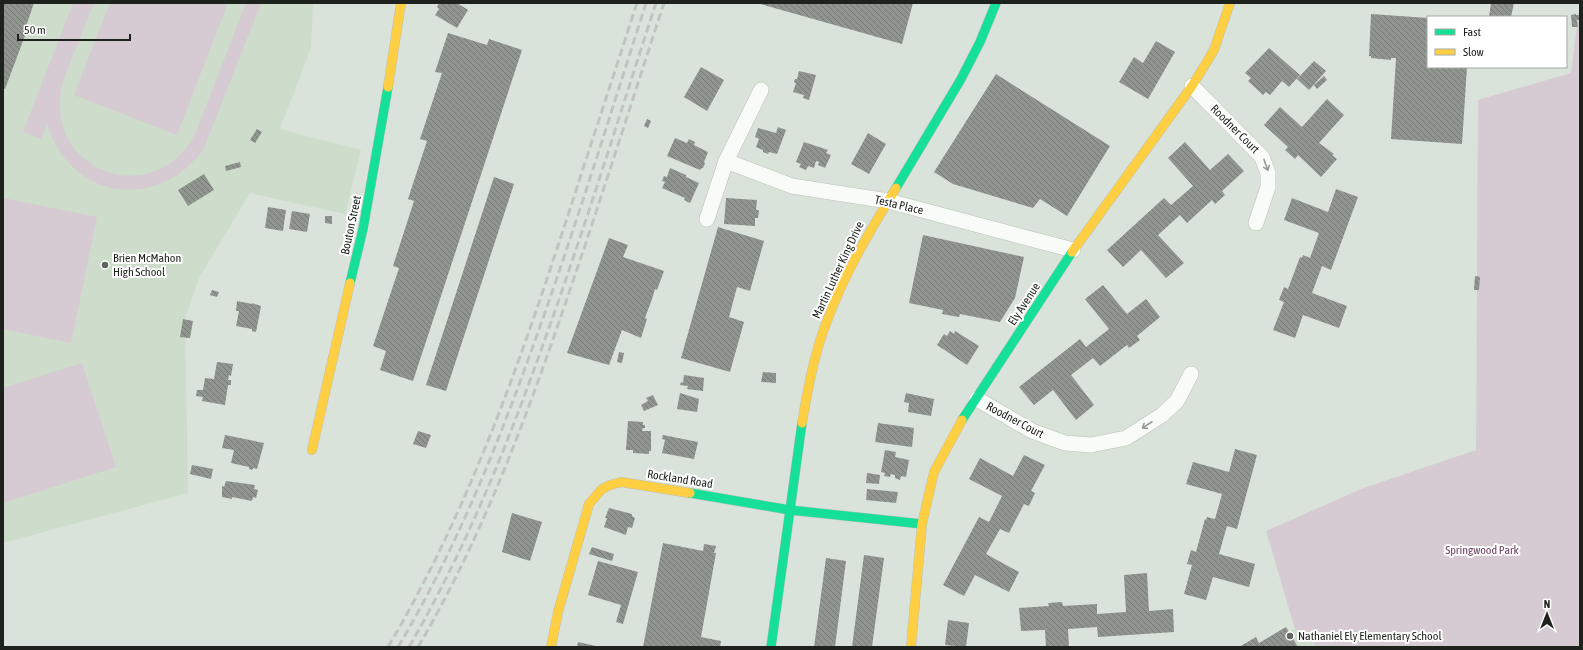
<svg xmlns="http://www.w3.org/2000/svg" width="1583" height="650" font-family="'Asap Condensed',sans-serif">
	<defs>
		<pattern id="building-back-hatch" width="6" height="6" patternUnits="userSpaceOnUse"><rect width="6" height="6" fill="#90968f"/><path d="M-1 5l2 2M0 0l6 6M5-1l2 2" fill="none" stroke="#757a74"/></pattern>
	</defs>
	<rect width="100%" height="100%" fill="#dae3d9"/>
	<path fill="#cddccb" d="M 3,3 L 313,3 L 311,48 L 280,129 L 361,150 L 345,214 L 250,193 L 199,278 L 185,319 L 188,493 L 3,543 Z
		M 1295,629 L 1314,643 L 1313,647 L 1247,647 Z"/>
	<path fill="#d6cbd2" d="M 73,3 L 94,3 L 63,81 C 39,171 155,214 196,132 L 246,3 L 261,3 L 204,148 C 159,213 70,200 47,124 L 41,139 L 23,132 Z
		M 110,3 L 228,3 L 177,135 L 74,95 Z
		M 1580,3 L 1580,647 L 1313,647 L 1314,643 L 1295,629 L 1266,531 L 1361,489 L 1476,450 L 1478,100 L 1571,73 Z
		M 3,198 L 97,217 L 71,343 L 3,329 Z
		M 82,363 L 116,467 L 3,503 L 3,388 Z"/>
	<path fill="url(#building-back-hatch)" d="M 3,3 L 34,3 L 24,32 L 26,33 L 5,89 L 3,88 Z
		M 439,3 L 457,3 L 468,10 L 457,28 L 435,15 L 439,9 L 437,7 Z
		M 757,3 L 913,3 L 902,44 Z
		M 1491,3 L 1514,3 L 1511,17 L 1489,17 Z
		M 1371,14 L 1428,18 L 1428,67 L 1467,67 L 1462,144 L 1391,139 L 1396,58 L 1391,58 L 1391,60 L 1371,58 L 1371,56 L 1369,56 Z
		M 1576,14 L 1576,15 L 1580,15 L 1580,20 L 1577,20 L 1578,27 L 1572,27 L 1571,15 Z
		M 448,33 L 487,45 L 489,39 L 522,50 L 413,381 L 380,370 L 386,351 L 373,346 L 399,268 L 393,266 L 414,201 L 408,199 L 427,141 L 420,139 L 442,73 L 435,72 Z
		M 1156,41 L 1175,52 L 1148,99 L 1119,82 L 1134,57 L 1143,63 Z
		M 1269,48 L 1300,75 L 1289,87 L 1282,81 L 1270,95 L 1266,92 L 1263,95 L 1248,81 L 1251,78 L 1245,73 Z
		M 1314,61 L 1326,71 L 1309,90 L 1297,79 Z
		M 701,67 L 724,80 L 707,111 L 684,97 Z
		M 799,71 L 816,75 L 809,100 L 803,98 L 804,95 L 793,92 L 796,83 L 794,82 L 795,79 L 797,79 Z
		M 996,74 L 1110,146 L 1067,216 L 1040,199 L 1033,208 L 953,184 L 934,172 Z
		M 1324,76 L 1327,80 L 1317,89 L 1314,85 Z
		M 1327,99 L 1344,115 L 1319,143 L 1334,154 L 1332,155 L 1337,159 L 1321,177 L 1298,155 L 1295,159 L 1285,150 L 1288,147 L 1264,125 L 1280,107 L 1302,127 Z
		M 647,119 L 651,121 L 648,128 L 644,126 Z
		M 778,127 L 786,130 L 777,154 L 769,152 L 768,154 L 763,152 L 763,150 L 756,147 L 759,139 L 755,137 L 758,128 L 776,133 Z
		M 257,129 L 262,132 L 255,143 L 250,140 Z
		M 868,133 L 886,144 L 869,174 L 851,164 Z
		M 675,138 L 687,143 L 689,139 L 695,142 L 694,145 L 708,152 L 704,162 L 705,163 L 703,168 L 702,168 L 700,170 L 667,156 Z
		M 804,142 L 828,150 L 826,153 L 831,155 L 825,168 L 818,165 L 819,162 L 816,161 L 814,168 L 808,166 L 806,170 L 799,167 L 801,164 L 796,162 Z
		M 1185,142 L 1210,170 L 1228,154 L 1244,171 L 1222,191 L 1225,195 L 1215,204 L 1212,200 L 1187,223 L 1180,215 L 1158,235 L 1184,263 L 1166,278 L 1141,250 L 1123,267 L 1107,250 L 1164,198 L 1171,205 L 1193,186 L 1168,158 Z
		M 240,162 L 241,167 L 226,171 L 225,166 Z
		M 670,168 L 686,175 L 686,177 L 699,183 L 690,203 L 684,200 L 685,198 L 662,188 L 665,182 L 662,181 L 664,176 L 667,177 Z
		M 204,174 L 214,190 L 188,206 L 178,190 Z
		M 494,177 L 514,184 L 446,391 L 426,385 Z
		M 1336,189 L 1358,197 L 1331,270 L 1322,266 L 1312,293 L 1347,306 L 1339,328 L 1303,315 L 1295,338 L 1273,330 L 1284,302 L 1279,300 L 1284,287 L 1288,289 L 1300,257 L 1302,258 L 1303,255 L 1310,258 L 1319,233 L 1284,220 L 1292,198 L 1328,212 Z
		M 726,198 L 757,200 L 756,210 L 759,210 L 758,218 L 755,218 L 755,226 L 724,224 Z
		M 268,207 L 286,210 L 283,231 L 265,228 Z
		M 292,211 L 310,214 L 307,232 L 289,229 Z
		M 325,216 L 332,216 L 332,224 L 325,223 Z
		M 718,227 L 764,241 L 750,291 L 737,287 L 729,317 L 744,322 L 730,372 L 681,358 Z
		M 923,235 L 1024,257 L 1015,298 L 1000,322 L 960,314 L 959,317 L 942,314 L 943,310 L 909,303 Z
		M 609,238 L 628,245 L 623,257 L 664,271 L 657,290 L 655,289 L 652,299 L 645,318 L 647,319 L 641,338 L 622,330 L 609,365 L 567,353 Z
		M 1475,276 L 1480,277 L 1479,290 L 1474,290 Z
		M 1103,285 L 1127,314 L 1146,299 L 1160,317 L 1137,336 L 1140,340 L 1129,348 L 1127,345 L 1100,366 L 1093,358 L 1071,375 L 1094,405 L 1076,420 L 1053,390 L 1034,405 L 1019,387 L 1080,339 L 1086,347 L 1109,329 L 1085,299 Z
		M 212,290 L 219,292 L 217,297 L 210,295 Z
		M 237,301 L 252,304 L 252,303 L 261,306 L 256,332 L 252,331 L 252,329 L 236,326 L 239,311 L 236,311 Z
		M 183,319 L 193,321 L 190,338 L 180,337 Z
		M 950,331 L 954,334 L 955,331 L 979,346 L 967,365 L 937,345 L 944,334 L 947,336 Z
		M 619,352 L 624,353 L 622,363 L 617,362 Z
		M 217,362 L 233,364 L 231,376 L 229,375 L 228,380 L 231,380 L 231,385 L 228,385 L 225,405 L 202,401 L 203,397 L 196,396 L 197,390 L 203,390 L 205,378 L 214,379 Z
		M 763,372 L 776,373 L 776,383 L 761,382 Z
		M 684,375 L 704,378 L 703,391 L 687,389 L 688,386 L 680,385 L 681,382 L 683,383 Z
		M 680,393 L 699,399 L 697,412 L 677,409 Z
		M 906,393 L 934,399 L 931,416 L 908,412 L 909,403 L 904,402 Z
		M 653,395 L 658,405 L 644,411 L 641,405 L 648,401 L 646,398 Z
		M 628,421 L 643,422 L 643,425 L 645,425 L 645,428 L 643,428 L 642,431 L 651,431 L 651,451 L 649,451 L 649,454 L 633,453 L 633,450 L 626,450 Z
		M 878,423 L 914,428 L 912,447 L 875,442 Z
		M 418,431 L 431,435 L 426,448 L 413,444 Z
		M 225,435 L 264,443 L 257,469 L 253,468 L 252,470 L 249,469 L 249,467 L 231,463 L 234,450 L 222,448 Z
		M 663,435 L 698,442 L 694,459 L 662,453 L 665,440 L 662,439 Z
		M 1235,449 L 1257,455 L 1237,529 L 1227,526 L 1219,554 L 1255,564 L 1249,587 L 1213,577 L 1206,600 L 1184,594 L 1192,565 L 1187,564 L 1191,550 L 1196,552 L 1205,519 L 1206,520 L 1207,517 L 1215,519 L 1222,494 L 1186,484 L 1193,462 L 1229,472 Z
		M 885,450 L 896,452 L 895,457 L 909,460 L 906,477 L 901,476 L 900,480 L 895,478 L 895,475 L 891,474 L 890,477 L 884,476 L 885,473 L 881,472 Z
		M 1024,455 L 1045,465 L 1031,491 L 1035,493 L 1029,506 L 1024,504 L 1009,533 L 1000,529 L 986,554 L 1019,572 L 1009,592 L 975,575 L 964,596 L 943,585 L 979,517 L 989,522 L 1002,496 L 969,479 L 980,458 L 1013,476 Z
		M 192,465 L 213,469 L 211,479 L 190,474 Z
		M 867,473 L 880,475 L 879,484 L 866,483 Z
		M 226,481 L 255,485 L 254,489 L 258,490 L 256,498 L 253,497 L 252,501 L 232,497 L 232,499 L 222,497 L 222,486 L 224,487 Z
		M 867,489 L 898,492 L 896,503 L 866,500 Z
		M 609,508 L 632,514 L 632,516 L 635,518 L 632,528 L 628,527 L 626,535 L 604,527 L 607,518 L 605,518 Z
		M 512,513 L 542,522 L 530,561 L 502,552 Z
		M 663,543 L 703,551 L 704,544 L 716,546 L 714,553 L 716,553 L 701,637 L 721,641 L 720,647 L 643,647 Z
		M 592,547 L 614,554 L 612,561 L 589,554 Z
		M 864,555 L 884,558 L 872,647 L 852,647 Z
		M 826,558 L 846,561 L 835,647 L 814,647 Z
		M 598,561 L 638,572 L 623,624 L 616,622 L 621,605 L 588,595 Z
		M 1147,573 L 1149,611 L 1173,609 L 1174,632 L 1098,637 L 1097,627 L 1068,629 L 1069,647 L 1046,647 L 1045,630 L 1021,631 L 1019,608 L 1049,606 L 1048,603 L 1062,602 L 1063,606 L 1097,604 L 1097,614 L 1126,612 L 1124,575 Z
		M 948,620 L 969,623 L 966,647 L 945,645 Z
		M 1286,627 L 1298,647 L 1239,647 L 1256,637 L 1259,643 Z
		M 578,642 L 596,646 L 596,647 L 577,647 Z"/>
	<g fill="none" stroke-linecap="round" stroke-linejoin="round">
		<g stroke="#bac1b9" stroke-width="16">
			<path id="street" d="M 1192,86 L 1262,157 L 1268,173 L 1268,187 L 1256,223
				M 726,161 L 792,186 L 888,201 L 1073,250
				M 707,219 L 726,161 L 761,90
				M 977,399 L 1032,431 L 1065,443 L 1091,445 L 1126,438 L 1162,415 L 1177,401 L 1191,374"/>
		</g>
		<g stroke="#bac1b9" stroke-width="10">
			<path id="fast" d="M 896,188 L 961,79 L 980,42 L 996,3
				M 350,283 L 363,229 L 388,87
				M 962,420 L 1072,252
				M 690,493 L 790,510 L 922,524
				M 771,647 L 802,423"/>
		</g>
		<g stroke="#bac1b9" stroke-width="10">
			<path id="slow" d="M 388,87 L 401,3
				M 1072,252 L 1192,86 L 1214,50 L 1230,3
				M 802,423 C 808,388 814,354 827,321 C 844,274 870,231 896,188
				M 312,450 L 350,283
				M 551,647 L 558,612 L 589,504 L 602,489 L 610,485 L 621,482 L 690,493
				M 911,647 L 922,524 L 934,472 L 962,420"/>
		</g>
		<use href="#street" stroke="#f9fbf9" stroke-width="15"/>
		<use href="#fast" stroke="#16e098" stroke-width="9"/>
		<use href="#slow" stroke="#ffcf43" stroke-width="9"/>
		<path stroke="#c1c4c1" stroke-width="3" stroke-dasharray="8 4" stroke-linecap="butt" d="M 388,647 C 468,512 520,363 568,215 C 591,144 614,74 637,3
			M 398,647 C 454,553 495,452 532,349 C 573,235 609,119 646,3
			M 409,647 C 463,554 504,454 540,353 C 582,237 618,120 656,3
			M 418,647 C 471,557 511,458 546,359 C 588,241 625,122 664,3"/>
	</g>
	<defs><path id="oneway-shaft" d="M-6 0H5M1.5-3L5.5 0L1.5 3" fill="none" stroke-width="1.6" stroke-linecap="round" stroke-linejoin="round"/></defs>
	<g stroke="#969a96">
		<use href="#oneway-shaft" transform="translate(1266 165) rotate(70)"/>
		<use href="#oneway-shaft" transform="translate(1147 425) rotate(147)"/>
	</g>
	<g fill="#5f665e" stroke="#fff" stroke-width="1.5">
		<circle cx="105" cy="265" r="4"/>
		<circle cx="1290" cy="636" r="4"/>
	</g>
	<g text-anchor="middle" stroke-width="4" stroke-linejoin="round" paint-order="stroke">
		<g font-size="12" fill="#1d231c" stroke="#fff">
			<text transform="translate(1235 129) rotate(45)" y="4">Roodner Court</text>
			<text transform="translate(899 205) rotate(13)" y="4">Testa Place</text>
			<text transform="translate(351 225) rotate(-78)" y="4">Bouton Street</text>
			<text transform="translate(838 270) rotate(-65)" y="4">Martin Luther King Drive</text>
			<text transform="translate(1024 304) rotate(-57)" y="4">Ely Avenue</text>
			<text transform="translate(1015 420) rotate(28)" y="4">Roodner Court</text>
			<text transform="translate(680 479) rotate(9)" y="4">Rockland Road</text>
		</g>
		<g font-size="12" fill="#1d231c" stroke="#fff" text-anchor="start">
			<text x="113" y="262">Brien McMahon<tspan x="113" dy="14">High School</tspan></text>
			<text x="1298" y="640">Nathaniel Ely Elementary School</text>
		</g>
		<g font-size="12" fill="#6f4567" stroke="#fff">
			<text x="1482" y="554">Springwood Park</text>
		</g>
	</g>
	<rect width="1583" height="650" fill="none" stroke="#1d231c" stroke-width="8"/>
	<rect x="1427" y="16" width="140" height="52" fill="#ffffff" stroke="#a5a7a4"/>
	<rect x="1435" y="29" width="20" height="6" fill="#16e098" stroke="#a5a7a4"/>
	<text x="1463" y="36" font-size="12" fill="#1d231c">Fast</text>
	<rect x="1435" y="49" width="20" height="6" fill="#ffcf43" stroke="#a5a7a4"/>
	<text x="1463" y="56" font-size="12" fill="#1d231c">Slow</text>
	<g transform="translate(1547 614)" stroke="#ffffff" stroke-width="3" paint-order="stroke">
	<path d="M0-3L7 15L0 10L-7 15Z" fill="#1d231c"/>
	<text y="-6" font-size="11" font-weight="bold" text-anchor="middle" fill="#1d231c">N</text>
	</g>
	<path d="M18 34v6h112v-6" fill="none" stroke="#1d231c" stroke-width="2"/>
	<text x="24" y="34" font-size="12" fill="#1d231c" stroke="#ffffff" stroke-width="3" paint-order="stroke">50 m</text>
</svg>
